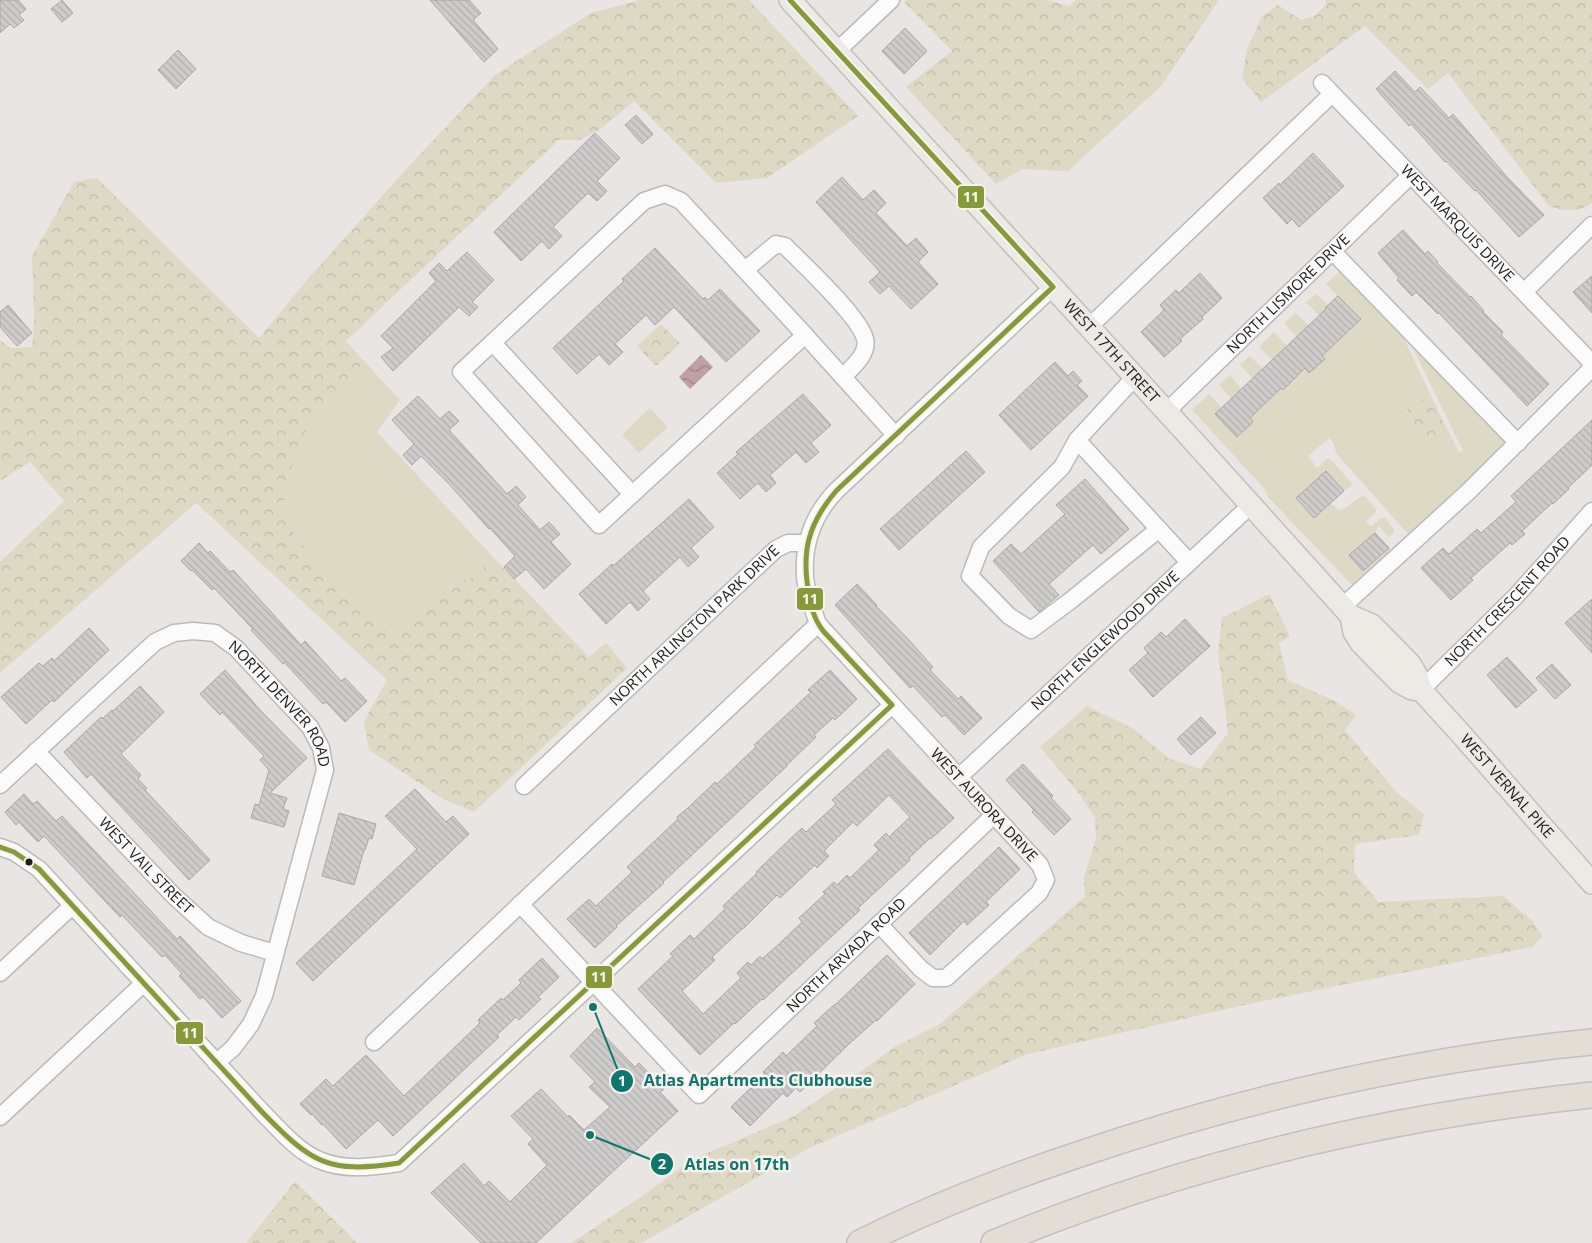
<svg xmlns="http://www.w3.org/2000/svg" width="1592" height="1243" font-family="'Open Sans',sans-serif">
	<defs>
		<pattern id="forest-crowns" width="20" height="18" patternUnits="userSpaceOnUse" patternTransform="scale(1.25)"><rect width="20" height="18" fill="#ded9c4"/><path d="M2 6a3 3 0 1 1 6 0M12 15a3 3 0 1 1 6 0" fill="none" stroke="#bebaa8"/></pattern>
		<pattern id="water-waves" width="16" height="10" patternUnits="userSpaceOnUse" patternTransform="scale(1.25)"><rect width="16" height="10" fill="#bfa0a5"/><path d="M0 5q4-4 8 0t8 0" fill="none" stroke="#9b8286"/></pattern>
		<pattern id="building-back-hatch" width="6" height="6" patternUnits="userSpaceOnUse" patternTransform="scale(1.25)"><rect width="6" height="6" fill="#cfcdcc"/><path d="M-1 5l2 2M0 0l6 6M5-1l2 2" fill="none" stroke="#b1b0af"/></pattern>
	</defs>
	<rect width="100%" height="100%" fill="#e8e5e3"/>
	<path fill="#ded9c4" d="M 1341,270 L 1401,332 L 1431,396 L 1406,408 L 1426,449 L 1451,437 L 1459,452 L 1463,451 L 1409,340 L 1505,441 L 1504,445 L 1409,535 L 1336,453 L 1334,444 L 1329,438 L 1308,456 L 1317,468 L 1327,459 L 1331,460 L 1351,482 L 1352,485 L 1344,491 L 1326,471 L 1296,498 L 1314,518 L 1330,503 L 1338,509 L 1342,510 L 1362,496 L 1366,497 L 1376,509 L 1376,512 L 1366,521 L 1371,527 L 1381,518 L 1385,518 L 1394,530 L 1394,532 L 1389,537 L 1379,526 L 1375,533 L 1349,555 L 1363,571 L 1389,548 L 1392,551 L 1353,586 L 1268,497 L 1264,488 L 1192,410 L 1209,394 L 1222,408 L 1238,437 L 1253,422 L 1219,385 L 1230,375 L 1259,410 L 1271,398 L 1240,365 L 1250,356 L 1283,390 L 1272,360 L 1259,347 L 1274,332 L 1287,346 L 1286,348 L 1309,373 L 1324,359 L 1297,337 L 1284,323 L 1296,313 L 1309,326 L 1320,316 L 1306,302 L 1316,294 L 1328,305 L 1325,308 L 1348,332 L 1361,319 L 1326,284 Z
		M 365,362 L 400,400 L 377,432 L 494,558 L 472,577 L 447,587 L 417,614 L 400,627 L 384,624 L 352,598 L 318,565 L 291,529 L 282,492 L 308,427 Z
		M 650,408 L 668,427 L 639,453 L 622,435 Z"/>
	<path fill="url(#forest-crowns)" d="M 640,0 L 749,0 L 858,116 L 767,178 L 716,183 L 634,101 L 601,129 L 579,140 L 559,140 L 346,341 L 365,362 L 308,427 L 282,492 L 291,529 L 318,565 L 352,598 L 384,624 L 400,627 L 417,614 L 447,587 L 472,577 L 494,558 L 589,657 L 606,643 L 627,668 L 474,812 L 445,800 L 369,750 L 364,721 L 387,680 L 196,503 L 0,673 L 0,562 L 64,501 L 30,462 L 0,481 L 0,340 L 11,348 L 32,347 L 34,320 L 32,256 L 74,182 L 97,178 L 259,338 L 307,280 L 409,166 L 495,75 L 591,13 Z
		M 906,0 L 1047,0 L 1069,6 L 1076,0 L 1219,0 L 1162,85 L 1068,171 L 1022,169 L 996,184 L 906,87 L 952,51 L 904,2 Z
		M 1325,0 L 1592,0 L 1592,203 C 1579,213 1562,211 1549,206 L 1448,73 L 1428,89 L 1365,26 L 1261,102 L 1242,78 L 1247,49 L 1262,16 L 1278,5 L 1301,20 L 1316,15 L 1326,4 Z
		M 661,324 L 680,343 L 656,366 L 637,346 Z
		M 1431,396 L 1451,437 L 1426,449 L 1406,407 Z
		M 1269,594 L 1290,636 L 1279,643 L 1288,680 L 1335,701 L 1356,715 L 1345,730 L 1397,793 L 1424,814 L 1419,835 L 1355,844 L 1354,872 L 1378,902 L 1503,896 L 1533,921 L 1542,936 L 1532,947 L 1258,1002 L 1028,1054 L 809,1148 L 641,1243 L 571,1243 L 638,1199 L 693,1159 L 792,1117 L 850,1079 L 896,1046 L 940,1024 L 1085,896 L 1084,878 L 1096,838 L 1095,818 L 1080,795 L 1040,747 L 1087,706 L 1134,729 L 1168,758 L 1200,769 L 1228,733 L 1218,652 L 1222,618 Z
		M 295,1181 L 357,1243 L 246,1243 Z"/>
	<path fill="url(#water-waves)" d="M 701,355 L 713,367 L 690,389 L 679,377 Z"/>
	<path fill="url(#building-back-hatch)" stroke="#aaa7a6" fill-rule="evenodd" d="M 0,0 L 18,0 L 26,9 L 19,15 L 24,20 L 14,28 L 10,24 L 0,33 Z
		M 62,0 L 73,13 L 62,22 L 51,9 Z
		M 430,0 L 469,0 L 481,13 L 473,20 L 498,49 L 484,62 Z
		M 905,28 L 927,51 L 904,74 L 882,51 Z
		M 178,50 L 196,69 L 176,89 L 158,70 Z
		M 1395,71 L 1415,92 L 1420,87 L 1449,118 L 1453,114 L 1507,177 L 1544,215 L 1519,237 L 1476,190 L 1475,191 L 1446,161 L 1445,162 L 1411,124 L 1409,126 L 1376,89 Z
		M 636,115 L 653,134 L 642,144 L 625,125 Z
		M 595,133 L 620,158 L 597,181 L 607,191 L 597,201 L 588,193 L 553,227 L 562,236 L 549,249 L 542,241 L 521,261 L 494,232 Z
		M 1313,153 L 1344,186 L 1299,227 L 1292,219 L 1287,224 L 1263,198 L 1279,183 L 1280,185 Z
		M 842,177 L 863,200 L 874,190 L 886,203 L 876,213 L 907,246 L 916,238 L 928,252 L 918,262 L 938,284 L 911,309 L 889,286 L 880,294 L 869,282 L 880,272 L 816,202 Z
		M 1403,230 L 1425,254 L 1428,251 L 1438,262 L 1437,263 L 1470,297 L 1471,296 L 1484,311 L 1483,312 L 1503,332 L 1501,335 L 1549,384 L 1527,406 L 1439,313 L 1438,314 L 1416,292 L 1412,296 L 1397,280 L 1399,278 L 1378,253 Z
		M 655,248 L 703,299 L 705,297 L 708,300 L 720,289 L 760,331 L 726,362 L 674,307 L 655,325 L 646,315 L 615,344 L 623,352 L 609,365 L 599,354 L 577,374 L 553,348 L 624,281 L 622,279 Z
		M 467,252 L 494,280 L 472,302 L 478,307 L 469,316 L 459,307 L 393,371 L 381,357 L 393,348 L 381,336 L 436,281 L 429,273 L 439,263 L 447,271 Z
		M 1200,273 L 1222,298 L 1202,317 L 1203,319 L 1180,339 L 1182,341 L 1164,357 L 1141,332 L 1164,310 L 1160,305 L 1176,290 L 1179,293 Z
		M 1592,276 L 1592,313 L 1573,292 Z
		M 1338,296 L 1361,319 L 1322,356 L 1325,359 L 1309,373 L 1305,368 L 1283,390 L 1281,388 L 1250,418 L 1253,422 L 1237,437 L 1215,414 L 1326,309 L 1325,308 Z
		M 8,305 L 32,333 L 17,346 L 0,327 L 0,312 Z
		M 1055,362 L 1068,376 L 1073,371 L 1082,381 L 1077,385 L 1088,396 L 1031,450 L 999,415 Z
		M 803,394 L 831,425 L 811,443 L 819,452 L 806,463 L 796,452 L 770,475 L 776,483 L 766,492 L 758,483 L 740,499 L 717,473 L 738,454 L 736,452 Z
		M 418,396 L 440,419 L 449,411 L 459,421 L 449,430 L 507,494 L 516,486 L 526,497 L 518,505 L 540,530 L 549,522 L 560,534 L 551,542 L 571,564 L 544,589 L 526,569 L 514,579 L 504,567 L 515,556 L 490,528 L 489,529 L 449,484 L 421,456 L 412,465 L 403,455 L 414,444 L 392,420 Z
		M 1592,420 L 1592,465 L 1568,488 L 1569,489 L 1553,504 L 1552,503 L 1522,531 L 1525,534 L 1512,545 L 1510,543 L 1471,578 L 1473,580 L 1451,600 L 1421,568 L 1443,548 L 1449,554 L 1477,529 L 1481,533 L 1516,502 L 1511,496 Z
		M 966,451 L 985,472 L 899,550 L 880,529 Z
		M 1326,471 L 1344,491 L 1314,518 L 1296,498 Z
		M 1085,479 L 1129,529 L 1101,554 L 1093,545 L 1049,584 L 1059,595 L 1039,612 L 993,561 L 1011,544 L 1021,554 L 1065,514 L 1056,505 Z
		M 689,499 L 714,527 L 691,548 L 699,557 L 688,567 L 680,557 L 643,591 L 650,599 L 638,611 L 630,602 L 606,624 L 579,594 L 612,564 L 613,566 Z
		M 1375,533 L 1389,548 L 1363,571 L 1349,555 Z
		M 199,543 L 208,553 L 210,551 L 230,572 L 233,570 L 301,645 L 305,641 L 341,681 L 345,678 L 367,701 L 345,722 L 326,702 L 323,704 L 284,662 L 283,664 L 251,630 L 253,629 L 214,588 L 212,590 L 192,570 L 191,571 L 181,561 Z
		M 857,584 L 877,605 L 876,606 L 909,640 L 933,667 L 930,670 L 958,699 L 961,696 L 982,718 L 964,735 L 945,715 L 942,717 L 913,686 L 910,688 L 835,605 Z
		M 1592,599 L 1592,653 L 1565,623 Z
		M 1185,619 L 1210,646 L 1153,697 L 1129,670 L 1148,653 L 1144,648 L 1161,632 L 1166,637 Z
		M 89,628 L 109,650 L 54,702 L 52,700 L 26,724 L 1,697 L 39,663 L 43,666 L 52,658 L 54,661 Z
		M 1507,657 L 1537,690 L 1516,708 L 1487,675 Z
		M 1552,664 L 1571,685 L 1555,699 L 1536,678 Z
		M 225,670 L 261,711 L 307,758 L 270,793 L 287,798 L 283,809 L 289,811 L 284,827 L 251,818 L 255,804 L 259,805 L 269,770 L 260,760 L 264,756 L 222,712 L 220,715 L 200,694 Z
		M 830,670 L 857,699 L 835,720 L 833,718 L 814,735 L 816,737 L 786,766 L 787,766 L 663,882 L 664,883 L 616,926 L 617,927 L 595,948 L 567,919 L 589,899 L 596,906 L 632,872 L 627,867 L 678,819 L 677,817 L 689,807 L 715,782 L 717,784 L 756,747 L 754,745 L 811,692 L 808,690 Z
		M 140,686 L 164,712 L 121,754 L 141,775 L 138,779 L 147,788 L 145,790 L 210,860 L 189,880 L 91,774 L 87,778 L 64,752 L 101,717 L 102,719 L 112,710 L 113,711 Z
		M 1201,717 L 1216,733 L 1191,755 L 1177,739 Z
		M 888,749 L 954,818 L 931,839 L 930,838 L 909,858 L 910,860 L 858,908 L 860,910 L 763,1000 L 762,999 L 735,1024 L 734,1023 L 700,1055 L 638,989 L 673,956 L 670,954 L 690,935 L 694,939 L 725,909 L 723,906 L 757,873 L 756,872 L 789,840 L 802,828 L 806,832 L 836,804 L 832,800 ZM 889,795 L 910,817 L 889,837 L 886,833 L 874,845 L 879,850 L 850,878 L 847,875 L 837,885 L 834,882 L 823,892 L 825,894 L 799,918 L 802,922 L 779,944 L 762,959 L 760,956 L 751,965 L 748,962 L 737,973 L 741,978 L 703,1014 L 682,991 L 715,960 L 712,957 L 743,928 L 744,928 L 777,895 L 780,898 L 815,865 L 817,868 L 829,856 L 824,851 L 853,822 L 857,826 Z
		M 1023,764 L 1053,796 L 1051,798 L 1071,819 L 1054,835 L 1032,812 L 1034,810 L 1006,780 Z
		M 415,789 L 446,822 L 453,816 L 469,834 L 313,981 L 296,963 L 417,849 L 385,816 Z
		M 24,794 L 33,804 L 37,801 L 56,821 L 62,816 L 177,939 L 180,936 L 241,1001 L 222,1018 L 203,997 L 200,999 L 179,976 L 182,974 L 165,955 L 162,957 L 122,915 L 120,917 L 44,836 L 38,842 L 19,822 L 16,825 L 5,812 Z
		M 339,813 L 376,824 L 372,839 L 369,838 L 365,850 L 364,850 L 354,885 L 322,876 Z
		M 999,847 L 1020,869 L 986,902 L 989,905 L 967,925 L 964,921 L 930,955 L 909,933 Z
		M 887,955 L 915,984 L 877,1021 L 876,1020 L 850,1043 L 800,1092 L 796,1088 L 787,1097 L 783,1093 L 750,1126 L 731,1107 L 765,1074 L 763,1072 L 783,1052 L 786,1056 L 817,1026 L 814,1023 L 835,1004 L 835,1005 Z
		M 542,958 L 559,977 L 538,997 L 541,999 L 519,1020 L 516,1017 L 497,1035 L 499,1037 L 393,1136 L 378,1120 L 346,1149 L 323,1124 L 322,1125 L 312,1114 L 311,1115 L 300,1104 L 326,1079 L 333,1086 L 366,1055 L 404,1096 L 480,1023 L 478,1020 L 501,998 L 503,1000 L 521,983 L 519,980 Z
		M 597,1028 L 635,1067 L 639,1063 L 664,1089 L 660,1092 L 678,1111 L 536,1243 L 481,1243 L 431,1193 L 464,1163 L 484,1186 L 489,1181 L 510,1202 L 547,1165 L 528,1144 L 533,1139 L 511,1116 L 541,1089 L 568,1117 L 569,1115 L 584,1130 L 610,1107 L 589,1087 L 595,1082 L 570,1056 Z"/>
	<g fill="none" stroke-linecap="round" stroke-linejoin="round">
		<g stroke="#bcbab9" stroke-width="19">
			<g id="minor">
				<path d="M 837,51 L 891,0"/>
				<path id="s1" d="M 1322,83 L 1592,363"/>
				<path d="M 665,194 L 681,201 L 805,335 L 599,525 L 461,372 L 644,201 Z"/>
				<path d="M 1333,252 L 1518,443"/>
				<path d="M 745,270 L 776,244 L 785,246 C 803,264 860,317 865,339 C 869,354 852,367 843,377"/>
				<path d="M 1524,292 L 1592,225"/>
				<path d="M 1089,327 L 1332,94"/>
				<path d="M 805,335 L 896,436"/>
				<path d="M 493,343 L 632,494"/>
				<path d="M 1135,377 L 1077,440 L 1189,562"/>
				<path id="s2" d="M 1166,412 L 1410,176"/>
				<path d="M 1077,440 L 1062,467 L 981,547 L 970,576 L 1009,616 L 1031,630 L 1070,601 L 1159,529"/>
				<path d="M 1342,607 L 1469,491 L 1592,368"/>
				<path id="s3" d="M 1421,690 L 1516,596 L 1592,511"/>
				<path id="s4" d="M 36,751 L 173,895 L 208,927 L 241,943 L 275,953"/>
				<path id="s5" d="M 959,777 L 1251,505"/>
				<path id="s6" d="M 0,785 L 155,642 L 174,633 L 193,631 L 215,633 L 236,648 L 310,727 L 321,748 L 325,770 L 264,996 L 251,1024 L 233,1048 L 216,1063"/>
				<path id="s7" d="M 524,786 L 776,549 L 788,543 L 807,543"/>
				<path d="M 0,847 L 14,852 L 39,869 L 263,1113 C 279,1129 297,1151 319,1160 C 344,1171 373,1167 399,1163 L 892,705"/>
				<path id="s8" d="M 520,904 L 699,1095 L 994,815"/>
				<path d="M 879,924 L 921,969 L 933,978 L 946,978 L 1039,893 L 1046,880 L 1040,865 L 818,624 C 813,609 806,592 805,576 C 803,543 814,514 836,491 L 1053,287"/>
				<path d="M 0,973 L 72,906"/>
				<path d="M 374,1042 L 818,624"/>
				<path d="M 0,1117 L 143,984"/>
			</g>
		</g>
		<g stroke="#c2c0bf" stroke-width="24">
			<g id="major">
				<path id="s9" d="M 790,0 L 1187,434 L 1351,616 L 1372,625 L 1410,664 L 1416,674 L 1421,690 L 1461,734 L 1592,883"/>
				<path d="M 1351,616 L 1354,632 L 1361,643 L 1399,682 L 1412,689 L 1421,690"/>
			</g>
		</g>
		<g stroke="#c2c0bf" stroke-width="28">
			<path id="highway" d="M 860,1243 C 930,1208 1005,1179 1080,1154 C 1246,1098 1418,1059 1592,1042
				M 994,1243 C 1184,1164 1387,1117 1592,1095"/>
		</g>
		<use href="#minor" stroke="#fcfbfb" stroke-width="16"/>
		<use href="#major" stroke="#ede9e4" stroke-width="21"/>
		<use href="#highway" stroke="#e3ddd5" stroke-width="25"/>
		<g stroke="#f8f2ee" stroke-width="9">
			<path id="bus-1" d="M 0,847 L 14,852 L 39,869 L 263,1113 C 312,1163 328,1174 399,1163 L 892,705 L 825,633 C 815,622 811,608 809,594 C 801,552 808,524 836,491 L 1053,287 L 790,0"/>
		</g>
		<use href="#bus-1" stroke="#869a3a" stroke-width="5"/>
	</g>
	<circle fill="#1f1d1c" stroke="#f8f2ee" stroke-width="2" cx="29" cy="862" r="4.5"/>
	<g text-anchor="middle" stroke-width="5" stroke-linejoin="round" paint-order="stroke">
		<g font-size="15" fill="#1f1d1c" stroke="#f8f2ee">
			<text dy="5" stroke="none"><textPath href="#s1" startOffset="195">WEST MARQUIS DRIVE</textPath></text>
			<text dy="5" stroke="none"><textPath href="#s2" startOffset="170">NORTH LISMORE DRIVE</textPath></text>
			<text dy="5" stroke="none"><textPath href="#s9" startOffset="476">WEST 17TH STREET</textPath></text>
			<text dy="5" stroke="none"><textPath href="#s3" startOffset="124">NORTH CRESCENT ROAD</textPath></text>
			<text dy="5" stroke="none"><textPath href="#s7" startOffset="234">NORTH ARLINGTON PARK DRIVE</textPath></text>
			<text dy="5" stroke="none"><textPath href="#s5" startOffset="200">NORTH ENGLEWOOD DRIVE</textPath></text>
			<text dy="5" stroke="none"><textPath href="#s6" startOffset="371">NORTH DENVER ROAD</textPath></text>
			<text dy="5" stroke="none"><textPath href="#s9" startOffset="1068">WEST VERNAL PIKE</textPath></text>
			<text transform="translate(984 805) rotate(47)" y="5">WEST AURORA DRIVE</text>
			<text dy="5" stroke="none"><textPath href="#s4" startOffset="159">WEST VAIL STREET</textPath></text>
			<text dy="5" stroke="none"><textPath href="#s8" startOffset="465">NORTH ARVADA ROAD</textPath></text>
		</g>
	</g>
	<path fill="none" stroke="#0f766e" stroke-width="2" d="M593 1007L622 1081M590 1135L662 1164"/>
	<g fill="#0f766e" stroke="#f8f2ee" stroke-width="2">
		<circle cx="593" cy="1007" r="5"/>
		<circle cx="590" cy="1135" r="5"/>
		<circle cx="622" cy="1081" r="12"/>
		<circle cx="662" cy="1164" r="12"/>
	</g>
	<g font-size="15" text-anchor="middle" font-weight="bold" fill="#fff">
		<text x="622" y="1086">1</text>
		<text x="662" y="1169">2</text>
	</g>
	<g font-size="16" text-anchor="middle" font-weight="bold" fill="#0f766e" stroke="#f8f2ee" stroke-width="5" stroke-linejoin="round" paint-order="stroke">
		<text x="758" y="1086">Atlas Apartments Clubhouse</text>
		<text x="737" y="1170">Atlas on 17th</text>
	</g>
	<g stroke="#f8f2ee" stroke-width="2">
		<rect x="957" y="185" width="28" height="24" rx="5" fill="#869a3a"/>
		<rect x="796" y="587" width="28" height="24" rx="5" fill="#869a3a"/>
		<rect x="585" y="965" width="28" height="24" rx="5" fill="#869a3a"/>
		<rect x="175" y="1021" width="29" height="24" rx="5" fill="#869a3a"/>
	</g>
	<g font-size="14" text-anchor="middle" font-weight="bold" fill="#fff">
		<text x="971" y="202">11</text>
		<text x="810" y="604">11</text>
		<text x="599" y="982">11</text>
		<text x="190" y="1038">11</text>
	</g>
</svg>
